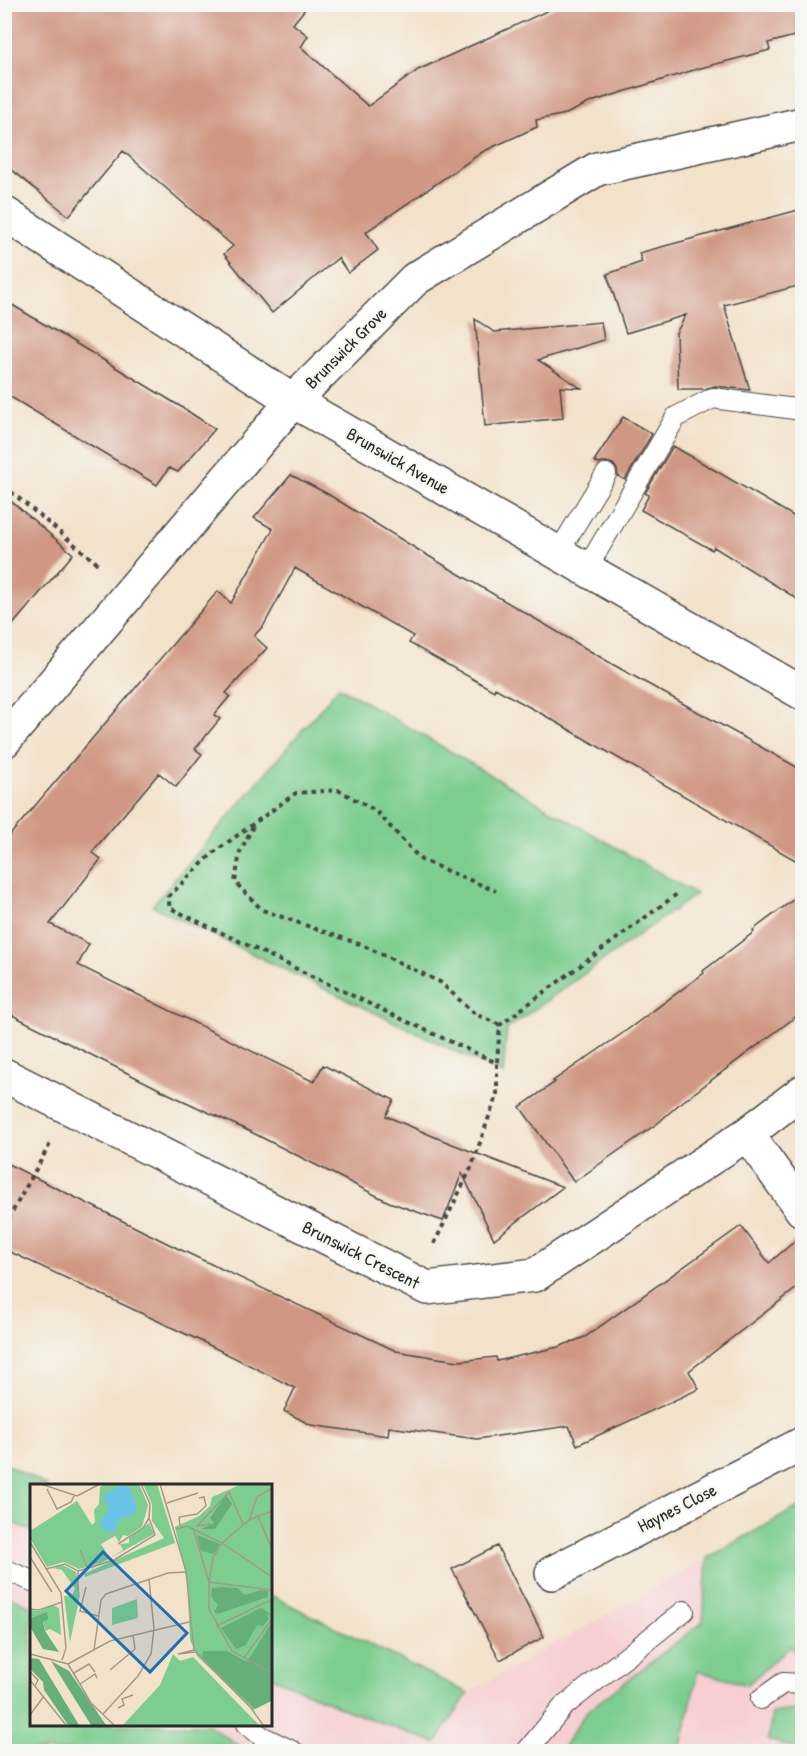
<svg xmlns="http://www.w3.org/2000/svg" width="807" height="1756" font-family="'Patrick Hand',sans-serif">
	<rect width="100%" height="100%" fill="#f6f6f2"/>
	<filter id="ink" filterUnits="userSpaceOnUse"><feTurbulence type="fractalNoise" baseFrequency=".0167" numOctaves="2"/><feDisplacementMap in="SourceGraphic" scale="12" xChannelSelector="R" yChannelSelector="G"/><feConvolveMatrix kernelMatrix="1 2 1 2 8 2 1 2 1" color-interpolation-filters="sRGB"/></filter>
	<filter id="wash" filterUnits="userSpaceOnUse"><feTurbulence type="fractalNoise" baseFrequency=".008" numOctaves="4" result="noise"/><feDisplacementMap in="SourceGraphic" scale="24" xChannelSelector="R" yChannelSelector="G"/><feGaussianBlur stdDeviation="1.35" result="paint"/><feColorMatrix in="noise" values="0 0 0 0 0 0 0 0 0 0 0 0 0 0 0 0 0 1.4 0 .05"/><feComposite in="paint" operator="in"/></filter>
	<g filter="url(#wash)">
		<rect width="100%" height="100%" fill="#f3e2ca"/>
		<path fill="#f7cfd2" d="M 4,1464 L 32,1486 L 32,1724 L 270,1724 L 270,1595 L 468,1693 L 802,1505 L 802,1751 L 5,1751 Z"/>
		<path fill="#7ccd8f" stroke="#547c5d" stroke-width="1.5" d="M 339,687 L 696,894 L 507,1029 L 503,1074 L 152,906 Z
			M 5,1464 L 48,1486 L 32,1486 L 31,1531 L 5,1519 Z
			M 802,1505 L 802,1660 L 790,1646 L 747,1685 L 698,1671 L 680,1751 L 561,1751 L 586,1712 L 703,1622 L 707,1558 Z
			M 4,1594 L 31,1606 L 32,1724 L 208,1725 L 247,1751 L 5,1751 Z
			M 270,1595 L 468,1693 L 436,1743 L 349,1711 L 270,1676 Z
			M 802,1709 L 802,1750 L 768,1740 L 772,1713 Z"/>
		<g id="blocks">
			<path fill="#d09884" d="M 15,4 L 309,4 L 293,24 L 308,36 L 301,47 L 368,106 L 418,70 L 562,4 L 802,4 L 802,34 L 768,43 L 770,50 L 697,69 L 591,102 L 566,114 L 536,120 L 537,127 L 484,151 L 366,232 L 378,250 L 348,273 L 338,258 L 272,313 L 224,254 L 233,246 L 123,151 L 69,216 L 4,164 L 4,18 Z
				M 802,209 L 802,285 L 724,305 L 750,390 L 715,386 L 704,389 L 678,389 L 676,333 L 686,315 L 626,333 L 607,274 L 642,262 L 639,253 Z
				M 4,300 L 183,408 L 215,429 L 178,472 L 169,468 L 157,485 L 4,393 Z
				M 475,319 L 494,332 L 601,322 L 604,340 L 538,360 L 581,388 L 560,387 L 563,418 L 485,426 Z
				M 623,417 L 652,434 L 625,480 L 618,476 L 617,469 L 613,464 L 606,462 L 599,464 L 594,461 Z
				M 673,446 L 802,521 L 802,602 L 714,547 L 712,550 L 641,510 L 649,495 L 645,493 Z
				M 291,475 L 326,493 L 420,551 L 612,664 L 802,770 L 802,864 L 542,714 L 495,688 L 494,691 L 409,643 L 413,636 L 295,568 L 264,625 L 254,636 L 267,648 L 226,693 L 230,696 L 214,715 L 220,719 L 195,749 L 202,754 L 176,787 L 159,773 L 92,852 L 101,859 L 50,924 L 89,944 L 78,965 L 314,1082 L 323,1065 L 394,1100 L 386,1116 L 442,1140 L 563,1187 L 494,1239 L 462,1173 L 443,1221 L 389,1202 L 249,1131 L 173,1096 L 4,1011 L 4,842 L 218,591 L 231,603 L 273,529 L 254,518 Z
				M 4,495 L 73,554 L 4,635 Z
				M 802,893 L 802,1012 L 677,1106 L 658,1123 L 574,1182 L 520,1107 L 555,1082 L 553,1081 L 623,1033 L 704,973 L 703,971 L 754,932 L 753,930 Z
				M 4,1162 L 179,1249 L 396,1351 L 438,1358 L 459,1361 L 496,1357 L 497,1361 L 558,1347 L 585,1337 L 741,1226 L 769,1263 L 802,1235 L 802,1284 L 689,1371 L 699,1389 L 577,1445 L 569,1426 L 477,1439 L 389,1427 L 388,1436 L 311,1425 L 284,1411 L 295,1388 L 205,1343 L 4,1249 Z
				M 497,1546 L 544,1637 L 500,1660 L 452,1569 Z"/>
		</g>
	</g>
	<g filter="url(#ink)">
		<use href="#blocks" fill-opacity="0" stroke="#494643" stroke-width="1.5"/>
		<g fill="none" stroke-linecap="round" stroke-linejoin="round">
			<g stroke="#494643" stroke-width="22">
				<path id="lane" d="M 558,553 L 606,474
					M 586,570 L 676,417 L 713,398 L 802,410
					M 4,1569 L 32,1581
					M 761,1699 L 783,1683 L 802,1684
					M 247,1724 L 261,1736 L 294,1752
					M 526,1752 L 563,1707 L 684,1611"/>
			</g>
			<g stroke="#494643" stroke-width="36">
				<path id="street" d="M 4,741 L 293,401 L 415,279 L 597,169 L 802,124
					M 4,1075 L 427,1288 L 535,1275 L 747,1134 L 802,1092
					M 747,1134 L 802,1210
					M 552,1573 L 802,1444"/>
			</g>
			<g stroke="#494643" stroke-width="36">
				<path id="secondary" d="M 4,213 L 293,401 L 802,693"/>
			</g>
			<path stroke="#494643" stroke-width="4" stroke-dasharray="4.5 4.5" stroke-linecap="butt" d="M 4,486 L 98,564
				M 253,826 L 240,852 L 235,882 L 262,910 L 362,945 L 440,982 L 475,1014 L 500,1025
				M 497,1062 L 500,1025 L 677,894
				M 4,1227 L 50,1144
				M 434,1244 L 471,1168 L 497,1094 L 497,1063 L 395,1016 L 170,908 L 168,897 L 213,853 L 296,793 L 338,790 L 376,811 L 421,860 L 496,891"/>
			<use href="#lane" stroke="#fff" stroke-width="20"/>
			<use href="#street" stroke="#fff" stroke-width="33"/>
			<use href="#secondary" stroke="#fff" stroke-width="33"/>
		</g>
	</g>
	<g text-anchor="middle" stroke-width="4.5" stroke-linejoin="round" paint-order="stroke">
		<g font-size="18" fill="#2b2b2b" stroke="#f6f6f2">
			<text transform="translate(346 348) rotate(-45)" y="6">Brunswick Grove</text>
			<text transform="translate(398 461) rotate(30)" y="6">Brunswick Avenue</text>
			<text transform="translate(361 1255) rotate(27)" y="6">Brunswick Crescent</text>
			<text transform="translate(677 1508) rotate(-27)" y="6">Haynes Close</text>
		</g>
	</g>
	<g transform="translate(30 1484)">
		<rect width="242" height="242" fill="#f3e2ca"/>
		<path d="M 75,0 L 109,0 L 118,21 L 112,43 L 98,52 L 93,51 L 89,58 L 85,52 L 71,60 L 80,74 L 93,66 L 90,60 L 99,59 L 99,54 L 119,39 L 124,50 L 73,78 L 49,85 L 34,78 L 17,83 L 0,54 L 0,47 L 47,17 L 62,41 L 65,38 L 64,26 L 69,20 L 70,3 ZM 113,0 L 127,0 L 145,59 L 55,93 L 54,90 L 134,54 L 122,37 L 122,20 ZM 212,0 L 241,0 L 241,217 L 223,226 L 167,172 L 160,156 L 157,96 L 145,43 L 169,32 L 180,22 L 182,13 ZM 33,81 L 46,88 L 50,111 L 40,158 L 34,112 L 42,111 L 45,105 L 32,86 L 23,84 ZM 107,115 L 108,134 L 82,141 L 82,124 ZM 22,121 L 29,124 L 31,151 L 20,145 L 15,147 L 12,130 L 0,134 L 0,126 L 10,127 ZM 143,170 L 150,177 L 163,173 L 229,241 L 93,241 L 130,201 Z" fill="#7ccd8f"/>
		<path d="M 196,11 L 202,20 L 185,45 L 171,45 L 184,39 L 180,34 ZM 167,51 L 190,60 L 184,70 L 171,67 ZM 192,103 L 207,104 L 215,111 L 232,106 L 238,107 L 238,113 L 188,130 L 184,128 L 188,121 L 181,112 L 182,104 ZM 231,124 L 241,130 L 237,131 L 239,135 L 233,142 L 227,141 L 216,161 L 206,165 L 191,144 ZM 17,128 L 18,135 L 13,138 L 15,147 L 29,168 L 13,165 L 0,143 L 0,134 ZM 241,139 L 241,217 L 225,225 L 172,175 L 173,167 L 197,167 L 217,178 ZM 0,174 L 9,175 L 49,241 L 38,241 L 14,206 L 13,198 L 0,185 ZM 21,177 L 39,187 L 76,241 L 61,241 Z" fill="#65b07a"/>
		<path d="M 90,1 L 99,3 L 107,24 L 102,32 L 89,35 L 85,47 L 75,48 L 70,38 L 79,25 L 73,12 Z" fill="#69c2e7"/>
		<path fill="none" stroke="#a3998a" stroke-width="1.5" d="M 11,0 L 47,12M 130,0 L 156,87 L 164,166 L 221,224 L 233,241M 17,5 L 27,25 L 41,18 L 44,12M 47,12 L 70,0M 137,19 L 168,9M 242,27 L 219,36 L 192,59 L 183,74 L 179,98 L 179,125 L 202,167 L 242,189M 228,32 L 242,65M 219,36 L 227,13 L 242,4M 181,40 L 167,42 L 199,8 L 213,40M 150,42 L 149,33 L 167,30 L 176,22 L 174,13 L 169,14M 146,45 L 157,42 L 192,59 L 242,93M 164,47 L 179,98 L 241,106M 0,58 L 31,109 L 36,164 L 32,176M 88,60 L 113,44 L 119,34 L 120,20 L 111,0M 50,66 L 57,83M 0,73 L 22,108M 16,85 L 35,80 L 48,87 L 84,76 L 125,51 L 119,34M 48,87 L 48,107M 56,103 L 50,127 L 68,132M 0,125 L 9,126 L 32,118M 186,142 L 241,116M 64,166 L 71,116 L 76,110 L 138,89 L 155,88M 164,166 L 148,170 L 165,168M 0,170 L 38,180 L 61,219 L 84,241M 214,174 L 242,135M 38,180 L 80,157 L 159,138M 80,186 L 105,165 L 103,151M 0,188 L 8,196 L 5,202M 44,189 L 59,180 L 65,188M 0,196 L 36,241M 50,200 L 65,190 L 67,194M 88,224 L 94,221 L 92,215 L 103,211M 73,230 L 108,192 L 121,170 L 124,145 L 119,95M 0,231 L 14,212"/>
		<path fill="#1f6fb2" fill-opacity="0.15" stroke="#1f6fb2" stroke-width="3" d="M 73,68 L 157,149 L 120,188 L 36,107 Z"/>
		<rect width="242" height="242" fill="none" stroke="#2b2b2b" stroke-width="3"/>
	</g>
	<rect width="807" height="1756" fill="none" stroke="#f6f6f2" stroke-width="24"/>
</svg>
